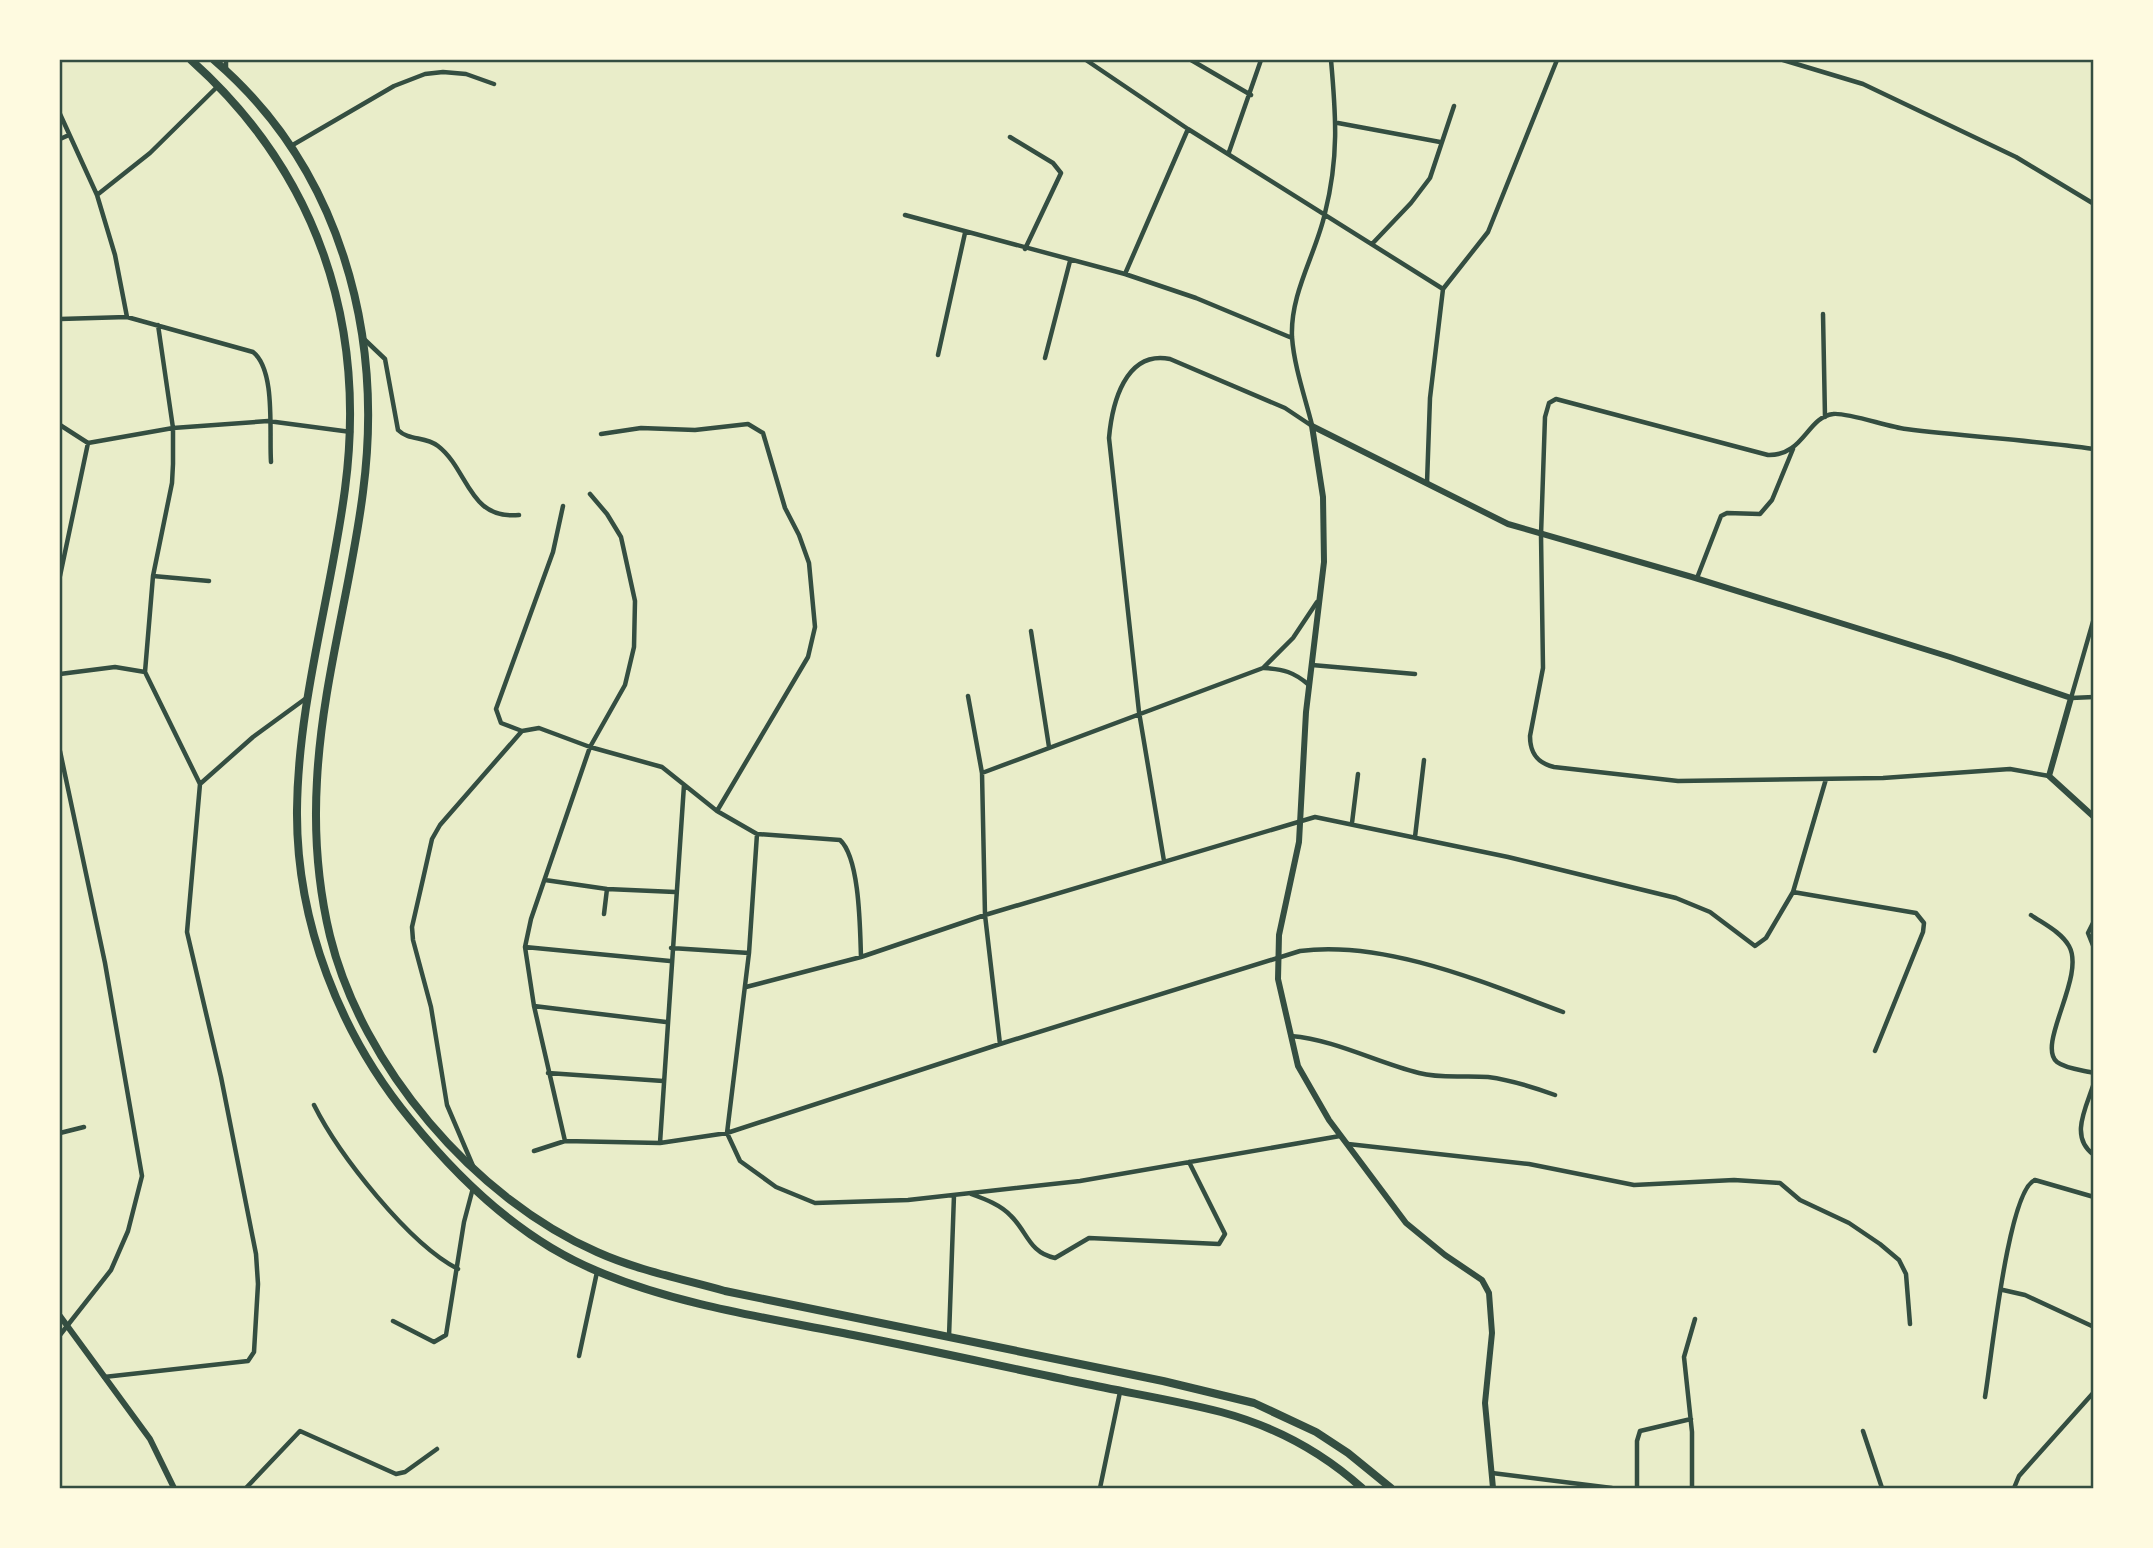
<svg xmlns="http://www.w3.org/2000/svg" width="2153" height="1548" font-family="'Asap Condensed',sans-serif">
	<rect width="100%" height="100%" fill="#e9edc9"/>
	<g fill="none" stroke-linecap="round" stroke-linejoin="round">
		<path stroke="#344e41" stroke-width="4.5" d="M 1086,60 L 1188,129 L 1443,289
			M 1191,60 L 1251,95
			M 1783,60 L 1863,84 L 2016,157 L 2094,204
			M 226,70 L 226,60
			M 60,114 L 97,195 L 115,255 L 127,317
			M 1338,123 L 1440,142
			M 1010,137 L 1053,163 L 1061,173 L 1025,249
			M 60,139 L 69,135
			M 291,146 L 394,86 L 425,74 L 443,72 L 466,74 L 494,84
			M 1229,152 L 1261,60
			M 97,195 L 150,153 L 218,86
			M 905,215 L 1125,274 L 1196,298 L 1292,338
			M 1372,244 L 1411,203 L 1430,178 L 1454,106
			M 1125,274 L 1188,129
			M 1823,314 L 1825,417
			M 60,319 L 127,317 L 253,352 C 276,370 269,432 271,462
			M 364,339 L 385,359 L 398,430 C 409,441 425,436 438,446 C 469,470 468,520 519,515
			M 938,355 L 965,233
			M 1045,358 L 1070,261
			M 60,425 L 88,443 L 173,428 L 268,421 L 351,432
			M 1312,425 C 1305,397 1294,366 1292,337 C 1290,293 1316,254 1325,213 C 1339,157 1336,116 1331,60
			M 601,434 L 641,428 L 695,430 L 748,424 L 763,433 L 785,508 L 799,535 L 809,563 L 815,627 L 808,657 L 717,811
			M 1427,483 L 1430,398 L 1443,289 L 1488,232 L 1557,60
			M 60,576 L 88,443
			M 153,576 L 209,581
			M 1697,578 L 1721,516 L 1727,513 L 1760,514 L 1772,500 L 1793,449
			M 2094,618 L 2071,698 L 2094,697
			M 1031,631 L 1049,747
			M 1312,665 L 1415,674
			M 1264,668 C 1283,669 1294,672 1309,685
			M 60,674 L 115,667 L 145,672
			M 968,696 L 982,773 L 985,915 L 1000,1044
			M 522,731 L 501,723 L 496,709 L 553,552 L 563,506
			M 60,751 L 105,963 L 142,1176 L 128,1231 L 111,1270 L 60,1335
			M 982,773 L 1263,668 L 1293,638 L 1317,602
			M 2049,776 L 2010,769 L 1883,778 L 1678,781 L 1554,767 C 1537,763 1530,753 1530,736 L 1543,668 L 1541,535 L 1545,417 L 1549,403 L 1556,399 L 1768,455 C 1804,456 1807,417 1833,414 C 1847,412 1888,427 1906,429 C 1969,437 2032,440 2094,449
			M 200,784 L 253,737 L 305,699
			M 1352,823 L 1358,774
			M 757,834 L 749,953 L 727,1133 L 740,1161 L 776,1187 L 815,1203 L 908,1200 L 1080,1181 L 1340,1136
			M 1415,837 L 1424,760
			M 1164,861 L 1139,712 L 1109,438 C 1112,404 1125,350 1170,359 L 1285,408 L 1312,426
			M 545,880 L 607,889 L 675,892
			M 1793,892 L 1826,779
			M 604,914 L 607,889
			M 2031,915 C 2044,924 2061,932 2069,946 C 2086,976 2036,1045 2057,1062 C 2066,1069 2083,1070 2094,1073
			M 2094,921 L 2088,933 L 2094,948
			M 525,947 L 670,961
			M 671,948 L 749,953
			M 746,987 L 861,957 L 985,915 L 1315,817 L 1508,857 L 1676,898 L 1710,912 L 1755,946 L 1766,938 L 1793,892 L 1916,913 L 1924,923 L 1923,932 L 1875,1051
			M 534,1006 L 666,1022
			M 1291,1036 C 1336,1040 1375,1062 1419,1073 C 1442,1079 1464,1075 1488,1077 C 1511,1080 1533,1087 1555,1095
			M 548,1073 L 663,1081
			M 2094,1083 C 2086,1108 2069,1137 2094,1155
			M 314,1105 C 339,1155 409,1244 458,1269
			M 60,1133 L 84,1127
			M 565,1141 L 534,1006 L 525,947 L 531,919 L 590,747 L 625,685 L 634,647 L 635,601 L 621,537 L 607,514 L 590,494
			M 660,1143 L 684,785
			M 1348,1144 L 1529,1164 L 1634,1185 L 1734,1180 L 1780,1183 L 1800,1200 L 1849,1223 L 1880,1244 L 1899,1260 L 1906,1274 L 1910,1324
			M 534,1151 L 565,1141 L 660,1143 L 727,1133 L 1000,1044 L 1300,951 C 1386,940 1485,983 1563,1012
			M 473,1166 L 447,1105 L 431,1007 L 413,940 L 412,927 L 423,879 L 432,839 L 440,825 L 522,731 L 539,728 L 590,747 L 662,767 L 717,811 L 757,834 L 840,840 C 860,858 860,930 861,957
			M 971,1194 C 985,1199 1001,1205 1011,1216 C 1027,1231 1029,1253 1055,1258 L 1089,1238 L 1219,1244 L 1225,1234 L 1189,1162
			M 2003,1290 L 2025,1295 L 2094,1327
			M 393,1321 L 434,1342 L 446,1335 L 464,1222 L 473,1188
			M 949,1337 L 954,1195
			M 579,1356 L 597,1272
			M 104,1377 L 248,1361 L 254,1352 L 258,1284 L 256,1254 L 221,1077 L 187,932 L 200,784 L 145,672 L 153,576 L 172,483 L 173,464 L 173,428 L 158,325
			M 1985,1397 C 1991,1363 2008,1189 2035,1180 L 2094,1197
			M 1863,1431 L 1882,1488
			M 1492,1473 L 1612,1488
			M 246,1488 L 300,1431 L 396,1474 L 405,1472 L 437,1449
			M 1100,1488 L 1120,1392
			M 1637,1488 L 1637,1441 L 1640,1431 L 1691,1419
			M 1692,1488 L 1692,1432 L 1684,1357 L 1695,1319
			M 2014,1488 L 2019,1476 L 2094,1392"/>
		<path stroke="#344e41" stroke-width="6" d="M 1312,426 L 1323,497 L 1324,562 L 1306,712 L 1299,842 L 1279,935 L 1278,979 L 1298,1066 L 1329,1120 L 1406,1223 L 1445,1255 L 1482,1280 L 1489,1293 L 1492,1333 L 1485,1403 L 1493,1488
			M 1312,426 L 1508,524 L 1692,577 L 1950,657 L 2071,698 L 2049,776 L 2094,817
			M 60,1316 L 150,1439 L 174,1488"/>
		<path stroke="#344e41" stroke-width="8" d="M 191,60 C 317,173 367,322 345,489 C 331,596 298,702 297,810 C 296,922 340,1034 410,1119 C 460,1181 522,1240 597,1271 C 677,1305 768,1318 853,1335 C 929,1350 1005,1367 1082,1383 C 1128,1393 1175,1400 1221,1412 C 1273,1426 1322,1452 1362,1488
			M 214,60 C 340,168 384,332 363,492 C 351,588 322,683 317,780 C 314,831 318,886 330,936 C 362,1066 474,1198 597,1252 C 637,1270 682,1279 725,1291 L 1163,1381 L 1254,1403 L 1316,1432 L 1348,1453 L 1391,1488"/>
	</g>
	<rect width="2153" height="1548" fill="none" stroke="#fefae0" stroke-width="122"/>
	<rect x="61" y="61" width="2031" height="1426" fill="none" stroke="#344e41" stroke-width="2.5"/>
</svg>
